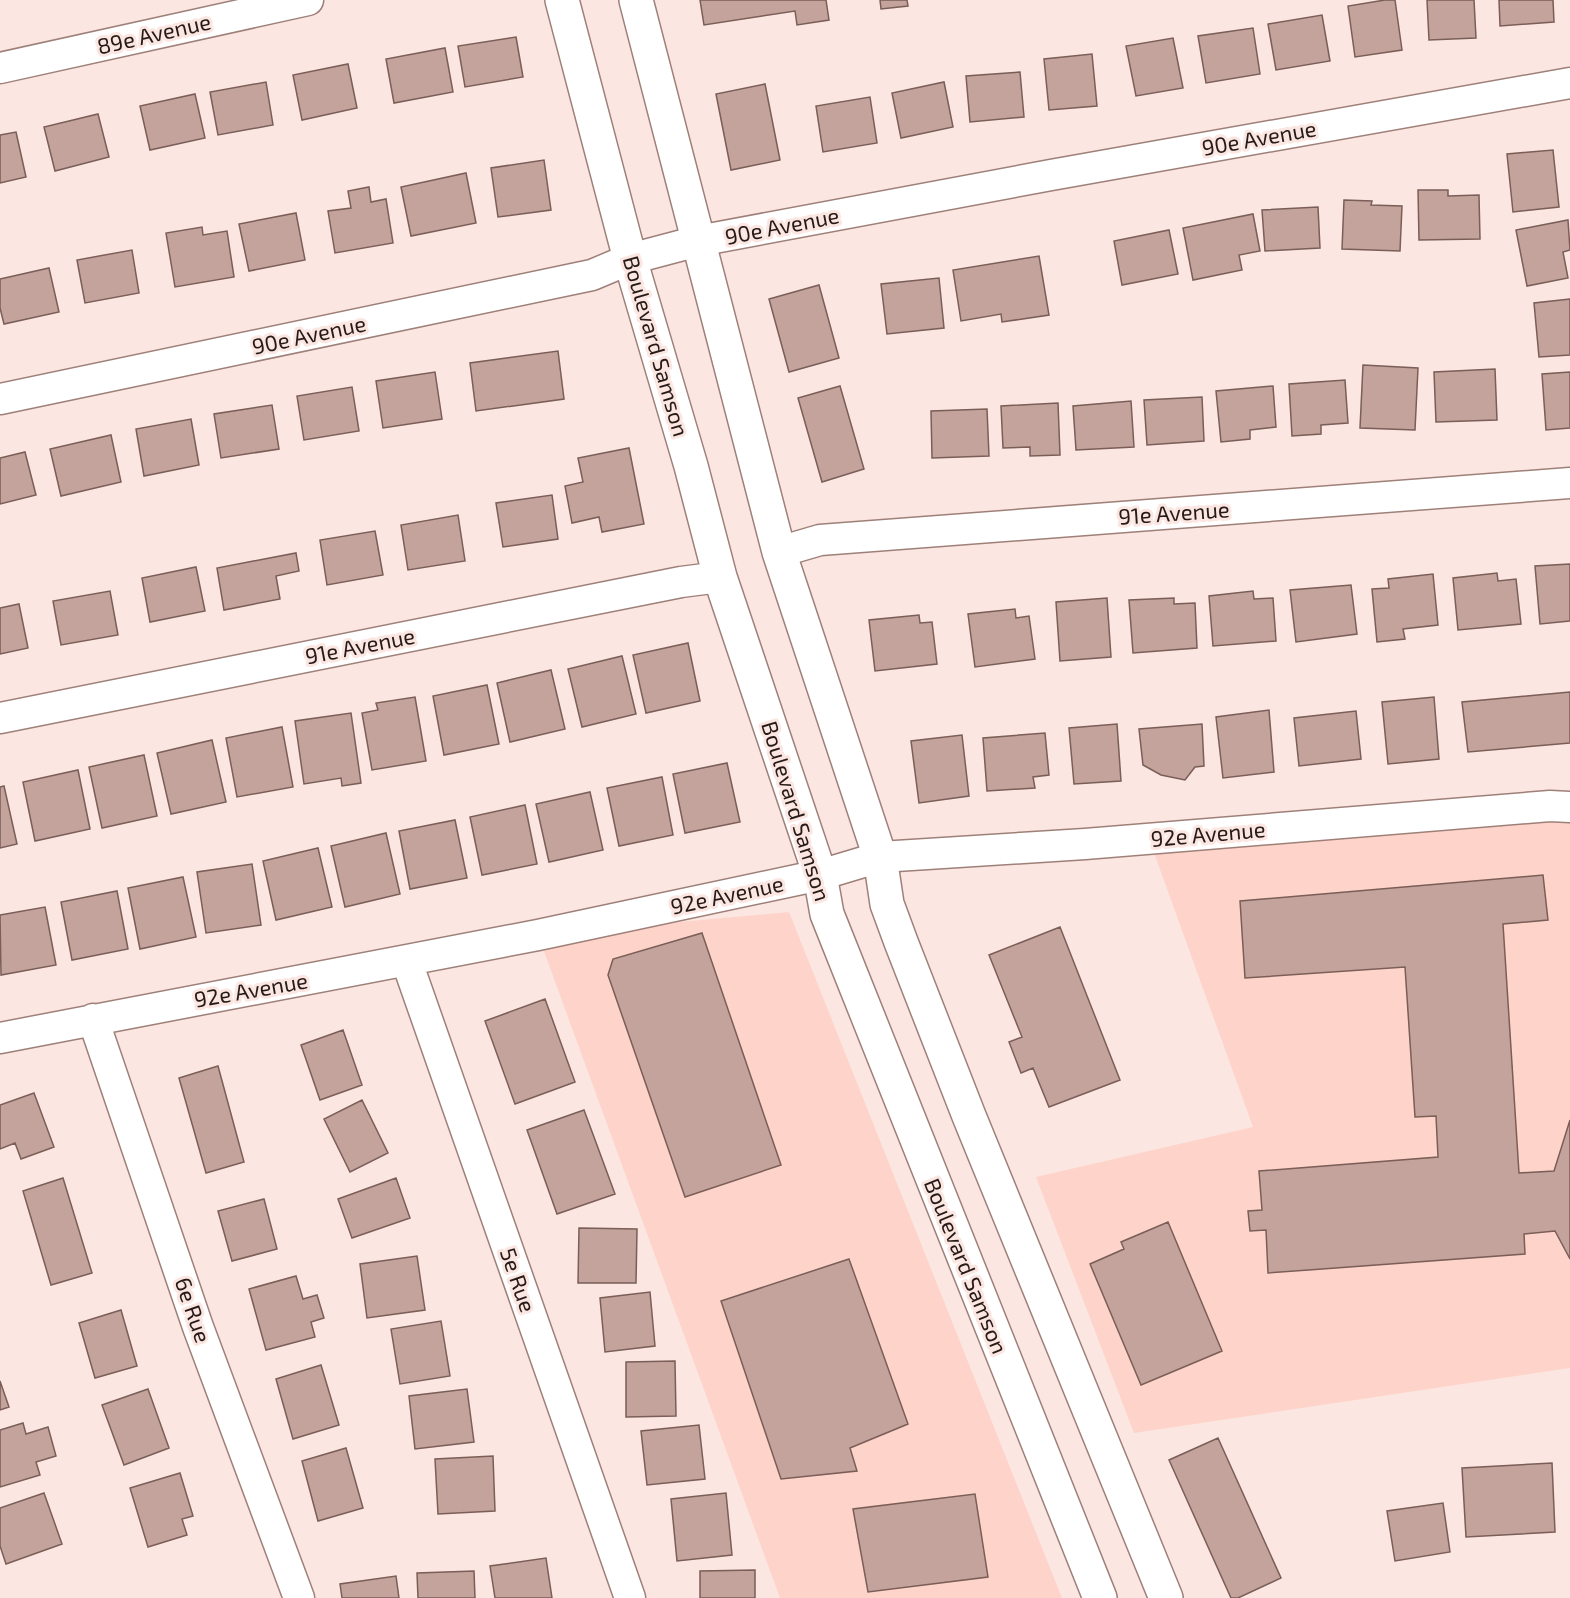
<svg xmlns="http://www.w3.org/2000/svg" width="1570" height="1598" font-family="'Exo 2',sans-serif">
	<rect width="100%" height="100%" fill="#fbe6e1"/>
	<path fill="#fed4ca" d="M 1570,807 L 1570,1368 L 1134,1433 L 1036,1177 L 1253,1127 L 1149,839 Z
		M 789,912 L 1062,1598 L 780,1598 L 538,935 Z"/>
	<path fill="#c3a39b" stroke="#7a5e57" stroke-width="1.5" d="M 700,0 L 826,0 L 829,20 L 797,25 L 795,11 L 704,25 Z
		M 880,0 L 907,0 L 908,6 L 881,9 Z
		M 1385,0 L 1395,0 L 1402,50 L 1355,57 L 1348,6 Z
		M 1427,0 L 1474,0 L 1476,38 L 1429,40 Z
		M 1499,0 L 1553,0 L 1554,22 L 1500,26 Z
		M 1322,15 L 1330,61 L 1276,70 L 1268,24 Z
		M 1253,28 L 1260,74 L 1206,83 L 1198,36 Z
		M 516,37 L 523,77 L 465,87 L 458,46 Z
		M 1173,38 L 1183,88 L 1136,96 L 1126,46 Z
		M 445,48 L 453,92 L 394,103 L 386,59 Z
		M 1092,54 L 1097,106 L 1049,110 L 1044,59 Z
		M 348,64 L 357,108 L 302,120 L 293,75 Z
		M 1020,72 L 1024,117 L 970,122 L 966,76 Z
		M 266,82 L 273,125 L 218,135 L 210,92 Z
		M 944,82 L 953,127 L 901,138 L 892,93 Z
		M 765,84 L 780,160 L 731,170 L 716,94 Z
		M 195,94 L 205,138 L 150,150 L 140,106 Z
		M 870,97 L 877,143 L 823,152 L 816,106 Z
		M 98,114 L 109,157 L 55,171 L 44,127 Z
		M 16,132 L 26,177 L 0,183 L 0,135 Z
		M 1553,150 L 1559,207 L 1513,212 L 1507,154 Z
		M 544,160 L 551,210 L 498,217 L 491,168 Z
		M 466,173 L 476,223 L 411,236 L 401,187 Z
		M 369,187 L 371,202 L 386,199 L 393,243 L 335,253 L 328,211 L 351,208 L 348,191 Z
		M 1418,190 L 1448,190 L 1448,196 L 1479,195 L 1480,239 L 1419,240 Z
		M 1344,200 L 1372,201 L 1371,205 L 1402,206 L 1400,251 L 1342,249 Z
		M 1318,207 L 1320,248 L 1265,251 L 1262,210 Z
		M 296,213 L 305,260 L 249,271 L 239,224 Z
		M 1253,214 L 1260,251 L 1239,255 L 1242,270 L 1193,280 L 1183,228 Z
		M 1568,220 L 1570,250 L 1563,252 L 1568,278 L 1527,286 L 1516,230 Z
		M 202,227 L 203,235 L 227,231 L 234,277 L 175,287 L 166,233 Z
		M 1169,230 L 1178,274 L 1122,285 L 1114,241 Z
		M 132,250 L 139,293 L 85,303 L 77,260 Z
		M 1039,256 L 1049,315 L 1002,322 L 1001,314 L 961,321 L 953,270 Z
		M 49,268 L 59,312 L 4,324 L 0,308 L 0,279 Z
		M 939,278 L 944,328 L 887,334 L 881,284 Z
		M 819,285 L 839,358 L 789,372 L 769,299 Z
		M 1570,299 L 1570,355 L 1539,357 L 1534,303 Z
		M 558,351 L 564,399 L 476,411 L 470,363 Z
		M 1363,365 L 1418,368 L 1415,430 L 1360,428 Z
		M 1495,369 L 1497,420 L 1436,422 L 1434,372 Z
		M 435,372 L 442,419 L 383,428 L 376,381 Z
		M 1570,372 L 1570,428 L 1546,430 L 1542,374 Z
		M 1345,380 L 1348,423 L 1321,425 L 1321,434 L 1292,436 L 1289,384 Z
		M 840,386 L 864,469 L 822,482 L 798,398 Z
		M 1273,386 L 1276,427 L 1250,430 L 1250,439 L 1221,442 L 1216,391 Z
		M 352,387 L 359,431 L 304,440 L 297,396 Z
		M 1202,397 L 1204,441 L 1147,445 L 1144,400 Z
		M 1131,401 L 1134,447 L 1076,450 L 1073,406 Z
		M 1058,403 L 1060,455 L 1030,456 L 1030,447 L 1003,448 L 1001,406 Z
		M 272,405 L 279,449 L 221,458 L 214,414 Z
		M 987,409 L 989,456 L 932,458 L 931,411 Z
		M 191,419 L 199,465 L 144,476 L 136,429 Z
		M 111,435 L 121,482 L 61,496 L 50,449 Z
		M 629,448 L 644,524 L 602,532 L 599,517 L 572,523 L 565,486 L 583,482 L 578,458 Z
		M 25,452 L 36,495 L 0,504 L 0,458 Z
		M 552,495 L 558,539 L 503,547 L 496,503 Z
		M 458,515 L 465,561 L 408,570 L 401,525 Z
		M 375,531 L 383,575 L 327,585 L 320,540 Z
		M 296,553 L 299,571 L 276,576 L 280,599 L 224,610 L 217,568 Z
		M 1570,564 L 1570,621 L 1540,624 L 1535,566 Z
		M 196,567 L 205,611 L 150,622 L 142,578 Z
		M 1497,573 L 1498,581 L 1516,579 L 1521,624 L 1458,630 L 1453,578 Z
		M 1433,574 L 1438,625 L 1403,629 L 1405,639 L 1377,642 L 1372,589 L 1389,588 L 1388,579 Z
		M 1351,585 L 1357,634 L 1296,642 L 1290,590 Z
		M 110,591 L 118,635 L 61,645 L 53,601 Z
		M 1253,591 L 1254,599 L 1273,598 L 1276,641 L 1213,646 L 1209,596 Z
		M 1107,598 L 1111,657 L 1060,661 L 1056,602 Z
		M 1174,598 L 1174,604 L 1195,603 L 1197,648 L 1133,653 L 1129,600 Z
		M 19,604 L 28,648 L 0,654 L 0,608 Z
		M 1015,609 L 1016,618 L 1029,616 L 1035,659 L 975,667 L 968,614 Z
		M 919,615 L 920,623 L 932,622 L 937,664 L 875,671 L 869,620 Z
		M 688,643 L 700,701 L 646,713 L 633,655 Z
		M 622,656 L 636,714 L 582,727 L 568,669 Z
		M 551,670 L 565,729 L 510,742 L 497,683 Z
		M 487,685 L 499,744 L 444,755 L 433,696 Z
		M 1570,692 L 1570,743 L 1468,752 L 1462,702 Z
		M 415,697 L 426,761 L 372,770 L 362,713 L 378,710 L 376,703 Z
		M 1434,697 L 1439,759 L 1388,764 L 1382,702 Z
		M 1269,710 L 1274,772 L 1223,778 L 1216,717 Z
		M 1356,711 L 1361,759 L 1299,766 L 1294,718 Z
		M 351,713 L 361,783 L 342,786 L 341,778 L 304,784 L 295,721 Z
		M 1117,724 L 1121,781 L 1074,784 L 1069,728 Z
		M 1202,724 L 1204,766 L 1195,767 L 1185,780 L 1161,775 L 1143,765 L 1139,729 Z
		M 282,727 L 293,787 L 237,797 L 226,738 Z
		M 1045,733 L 1049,775 L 1033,777 L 1035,788 L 987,791 L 983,738 Z
		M 962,735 L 969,796 L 919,803 L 911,741 Z
		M 212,740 L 226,802 L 171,814 L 157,753 Z
		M 144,755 L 157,816 L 102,828 L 89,767 Z
		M 727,763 L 740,822 L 685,833 L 673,774 Z
		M 78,770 L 90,829 L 35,841 L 23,782 Z
		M 662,777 L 673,835 L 619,846 L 607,788 Z
		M 4,786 L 17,844 L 0,848 L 0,787 Z
		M 590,792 L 603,850 L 549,862 L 536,804 Z
		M 525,805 L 537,864 L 482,875 L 470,817 Z
		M 455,820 L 467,878 L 410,889 L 399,831 Z
		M 386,833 L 400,894 L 345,907 L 331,846 Z
		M 318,848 L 332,907 L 276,920 L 263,861 Z
		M 252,864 L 261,925 L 206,933 L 197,872 Z
		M 1543,875 L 1548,920 L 1503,924 L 1519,1173 L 1554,1171 L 1570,1120 L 1570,1259 L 1555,1231 L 1524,1234 L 1525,1254 L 1268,1273 L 1266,1230 L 1250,1231 L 1248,1211 L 1262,1210 L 1259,1171 L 1438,1157 L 1436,1116 L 1415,1117 L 1405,967 L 1245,978 L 1240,901 Z
		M 183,877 L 196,937 L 140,949 L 128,888 Z
		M 117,891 L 128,949 L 72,960 L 61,902 Z
		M 45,907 L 56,965 L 1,975 L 0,915 Z
		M 1060,927 L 1120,1080 L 1049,1107 L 1033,1068 L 1021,1073 L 1009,1042 L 1022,1037 L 989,955 Z
		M 702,933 L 781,1165 L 685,1197 L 608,975 L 613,959 Z
		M 545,999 L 575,1082 L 515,1104 L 485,1021 Z
		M 343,1030 L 362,1085 L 320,1100 L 301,1045 Z
		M 218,1066 L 244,1162 L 206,1173 L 179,1078 Z
		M 34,1093 L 54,1147 L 21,1159 L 15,1143 L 0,1149 L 0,1105 Z
		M 362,1100 L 388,1153 L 350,1172 L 324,1119 Z
		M 584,1110 L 615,1194 L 557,1214 L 527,1130 Z
		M 63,1178 L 92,1273 L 51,1285 L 23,1191 Z
		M 396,1178 L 410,1218 L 352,1238 L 338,1199 Z
		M 264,1199 L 277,1249 L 232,1261 L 218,1211 Z
		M 1168,1222 L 1222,1351 L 1141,1385 L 1090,1264 L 1124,1249 L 1121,1242 Z
		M 579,1228 L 637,1229 L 636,1283 L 578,1283 Z
		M 417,1256 L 425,1310 L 367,1318 L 360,1264 Z
		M 849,1259 L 908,1424 L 850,1448 L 857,1471 L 781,1479 L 721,1301 Z
		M 296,1276 L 303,1299 L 317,1295 L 324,1318 L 311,1322 L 315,1337 L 266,1350 L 249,1289 Z
		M 650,1292 L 655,1346 L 605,1352 L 600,1298 Z
		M 121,1310 L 137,1366 L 95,1378 L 79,1323 Z
		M 441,1321 L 450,1376 L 400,1384 L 391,1329 Z
		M 675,1361 L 676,1416 L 626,1417 L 626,1362 Z
		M 321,1365 L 339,1425 L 293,1439 L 276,1379 Z
		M 0,1381 L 9,1407 L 0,1410 Z
		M 148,1389 L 169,1448 L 124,1465 L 102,1405 Z
		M 467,1389 L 474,1442 L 415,1449 L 409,1396 Z
		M 23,1423 L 26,1434 L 48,1427 L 56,1456 L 36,1462 L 40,1475 L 0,1487 L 0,1430 Z
		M 699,1425 L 705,1479 L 647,1485 L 641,1431 Z
		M 1218,1438 L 1281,1578 L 1238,1598 L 1231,1598 L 1169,1460 Z
		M 346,1448 L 363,1508 L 318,1521 L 302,1461 Z
		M 493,1456 L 495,1511 L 438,1514 L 435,1459 Z
		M 1552,1463 L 1555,1532 L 1466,1537 L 1462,1468 Z
		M 180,1473 L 193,1516 L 182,1519 L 187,1535 L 148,1547 L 130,1488 Z
		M 44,1493 L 62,1544 L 6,1564 L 0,1546 L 0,1508 Z
		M 726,1493 L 732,1555 L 677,1561 L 671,1499 Z
		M 975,1494 L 988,1577 L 868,1592 L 853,1509 Z
		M 1443,1503 L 1450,1552 L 1395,1561 L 1387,1511 Z
		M 546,1558 L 552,1598 L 495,1598 L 490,1566 Z
		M 755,1570 L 755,1598 L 700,1598 L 700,1571 Z
		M 474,1571 L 475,1598 L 418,1598 L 417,1573 Z
		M 396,1576 L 399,1598 L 342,1598 L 340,1584 Z"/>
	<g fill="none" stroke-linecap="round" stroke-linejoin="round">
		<g stroke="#9e8079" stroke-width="33">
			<path id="minor" d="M 0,68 L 308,0
				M 0,399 L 592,275 L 630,259 L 698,241 L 1051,175 L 1570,83
				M 779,552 L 820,540 L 1570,483
				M 0,718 L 681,582 L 720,577
				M 407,962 L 630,1598
				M 93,1019 L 198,1327 L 299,1598
				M 0,1038 L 538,935 L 820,875 L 880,857 L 1085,844 L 1550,806 L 1570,807"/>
		</g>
		<g stroke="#9e8079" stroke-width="36">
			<path id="tertiary" d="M 562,0 L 630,259 L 691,466 L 720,577 L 820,875 L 827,914 L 1100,1598
				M 636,0 L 779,552 L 880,857 L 887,904 L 901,942 L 969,1116 L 1166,1598"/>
		</g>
		<use href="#minor" stroke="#fff" stroke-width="30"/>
		<use href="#tertiary" stroke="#fff" stroke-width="33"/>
	</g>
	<g text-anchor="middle" stroke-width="6" stroke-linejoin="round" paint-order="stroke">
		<g font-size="22" fill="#251a17" stroke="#fbe6e1">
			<text transform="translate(154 34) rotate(-13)" y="8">89e Avenue</text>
			<text transform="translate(1259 138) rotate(-10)" y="8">90e Avenue</text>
			<text transform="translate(782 226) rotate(-11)" y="8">90e Avenue</text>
			<text transform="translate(309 335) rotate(-12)" y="8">90e Avenue</text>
			<text transform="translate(656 346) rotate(74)" y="8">Boulevard Samson</text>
			<text transform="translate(1174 513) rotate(-4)" y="8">91e Avenue</text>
			<text transform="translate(360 646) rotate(-11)" y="8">91e Avenue</text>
			<text transform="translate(796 811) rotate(73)" y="8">Boulevard Samson</text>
			<text transform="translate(1208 834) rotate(-5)" y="8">92e Avenue</text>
			<text transform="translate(727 895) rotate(-12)" y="8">92e Avenue</text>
			<text transform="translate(251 990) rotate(-10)" y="8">92e Avenue</text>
			<text transform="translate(966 1266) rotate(68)" y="8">Boulevard Samson</text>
			<text transform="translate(518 1280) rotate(71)" y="8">5e Rue</text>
			<text transform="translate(193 1310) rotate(71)" y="8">6e Rue</text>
		</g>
	</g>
</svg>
